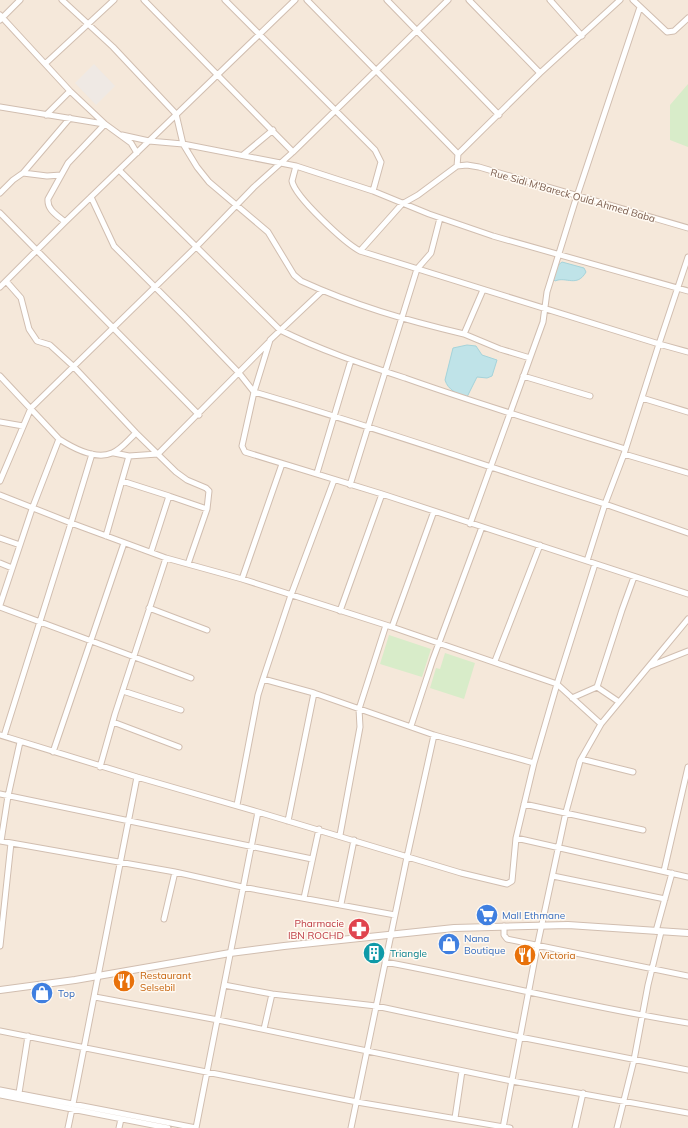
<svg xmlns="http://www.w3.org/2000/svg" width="688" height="1128" font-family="Mulish,sans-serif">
	<rect width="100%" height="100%" fill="#fdf6ec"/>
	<path fill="#f5e8da" d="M 0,0 L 688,0 L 688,1128 L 0,1128 Z"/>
	<path fill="#efe9e4" d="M 94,64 L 115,86 L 96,105 L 75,83 Z"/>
	<path fill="#d8ecc9" d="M 688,84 L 688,147 L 670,140 L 670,105 Z
		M 389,635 L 431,649 L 422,677 L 380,664 Z
		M 445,653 L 475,663 L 464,699 L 430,688 L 436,668 L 440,669 Z"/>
	<path fill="#bfe3e8" stroke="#a5d3da" d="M 562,262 L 584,268 L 586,272 C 577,288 566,276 555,281 L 553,279 L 557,266 Z
		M 467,345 L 476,346 L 482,355 L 497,360 L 492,376 L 487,378 L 477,377 L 467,397 C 457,394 448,390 445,380 L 453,348 Z"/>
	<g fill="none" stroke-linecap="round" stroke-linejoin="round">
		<g stroke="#d1beb0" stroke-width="7">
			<path id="minor" d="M 62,0 L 113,47 L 176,114 L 183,144 L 197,167 L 209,182 L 268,232 L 294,275 L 301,281 C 356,306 405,320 464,334 L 483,290
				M 144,0 L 293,152
				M 225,0 L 375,150 L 381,162 L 373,191
				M 307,0 L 458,154
				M 387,0 L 499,115
				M 469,0 L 540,73
				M 550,0 L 582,36
				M 633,0 L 667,32 L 674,31 L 688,18
				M 0,15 L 70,91 L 105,124 L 131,143 L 137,153
				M 0,20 L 20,0
				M 46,63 L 114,0
				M 0,107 L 104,124
				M 46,115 L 70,91
				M 122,135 L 149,141 L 183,144 L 296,166 L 373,191 L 429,214 L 493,236 L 688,291
				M 243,155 L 273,130
				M 296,166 L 292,181 C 295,197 345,243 360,251 L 659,344 L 624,454 L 605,504 L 688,533
				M 457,166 L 467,165 L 479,167 L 688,228
				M 119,170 L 280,330 C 320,350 362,364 405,378 C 478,404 551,426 625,449
				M 23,173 L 70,118
				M 0,193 L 13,180 L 23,173 L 47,176 L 61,175
				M 91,197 L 114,246 L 184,316 L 239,373 L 254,392 L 242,446 L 245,452 L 382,494 L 688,594
				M 0,213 L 199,415
				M 65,222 C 57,215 47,210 48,199 L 68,163 L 105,124
				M 360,251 L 402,204 L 418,195 L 457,166 L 458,154 L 540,73 L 620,0
				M 688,257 L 659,344 L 688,352
				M 6,281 L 21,298 L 29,329 L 37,341 L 50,345 L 73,366 L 136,433 L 176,472 L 187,480 L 206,488 L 209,491 L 207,509 L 188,564
				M 0,287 L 65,222 L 295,0
				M 322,291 L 270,340 L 254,392 C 372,426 488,467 605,504 L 587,561
				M 464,334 L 500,349 L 530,358
				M 0,376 L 59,439 C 73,448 96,460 112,453 C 121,450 129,439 136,433
				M 523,376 L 590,396
				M 642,398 L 688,412
				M 0,422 L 23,426
				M 114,453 L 129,456 L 158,454 L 268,343
				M 92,454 L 71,523 L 166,558 L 242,579 L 392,627 L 557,684 L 534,763
				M 624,454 L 688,473
				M 317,473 L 351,360
				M 0,481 L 31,408 L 196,247 L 254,187 L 293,152 L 448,0
				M 122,481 L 169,496
				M 350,485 L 417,269 L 431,253 L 440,218
				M 0,495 L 71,523 L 4,736
				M 470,524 L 543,322 L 547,292 L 574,205 L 640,7
				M 106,536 L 129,456
				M 0,538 L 20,545
				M 151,552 L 169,496 L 207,509
				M 0,563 L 12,568
				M 595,564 L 557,684 L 601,724
				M 242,579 L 282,464
				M 0,605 L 32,509 L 59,439
				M 0,607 L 191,678
				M 149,608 L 207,630
				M 340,611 L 382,494
				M 392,627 L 434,511
				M 495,661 L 540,545
				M 650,666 L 688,651
				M 263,679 L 291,595 L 334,480
				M 123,691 L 181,710
				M 572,698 L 597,687
				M 619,702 L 597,687 L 622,610 L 634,577
				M 113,722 L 179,747
				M 411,726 L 433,659 L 482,527
				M 0,735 L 137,777 L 73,1104
				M 53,752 L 124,543
				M 581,759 L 633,772
				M 100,767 L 115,714 L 166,558
				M 137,777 L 258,812 L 196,1128
				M 0,794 L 312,859
				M 524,804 L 643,830
				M 237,805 L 258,695 L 263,679 L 314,693 L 434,735 L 534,763 L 516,838 L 512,881 L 507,884 L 461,873 L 258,812
				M 288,821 L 314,693
				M 340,835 L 360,727 L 359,709 L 386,625
				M 516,838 L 688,877
				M 0,841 L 175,872 L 242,887 L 395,915
				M 1,841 L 8,796 L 20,742
				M 664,871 L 688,767
				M 553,876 L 665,899
				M 304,898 L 319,829
				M 341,904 L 354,840
				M 164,919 L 175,872
				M 504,926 L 504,935 L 507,939 L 688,976
				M 656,931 L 672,873
				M 0,946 L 11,843
				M 385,962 C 487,981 586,1007 688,1023
				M 224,985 L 272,994 L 376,1006 L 520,1037 L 688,1070
				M 95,997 L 218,1020 L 512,1081 L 688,1113
				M 264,1029 L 272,994
				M 0,1031 L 357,1102 L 510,1128
				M 0,1090 L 196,1128
				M 19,1093 L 28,1036
				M 0,1095 L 168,1128
				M 455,1118 L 462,1071
				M 68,1128 L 72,1109
				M 119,1128 L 121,1119
				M 351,1128 L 407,857 L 434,735
				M 503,1128 L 537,947 L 566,812 L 580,761 L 601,724 L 688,619
				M 575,1128 L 583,1093
				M 617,1128 L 634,1060 L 648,985 L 661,932"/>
		</g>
		<g stroke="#d1beb0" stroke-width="8">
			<path id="tertiary" d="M 0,990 L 75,980 L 230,953 L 284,946 L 454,928 L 568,925 L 688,933"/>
		</g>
		<use href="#minor" stroke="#fff" stroke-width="5"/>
		<use href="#tertiary" stroke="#fff" stroke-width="6"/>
	</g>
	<defs>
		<g id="supermarket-disc" transform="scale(1.15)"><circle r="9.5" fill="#3f7fe0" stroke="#fffaf3"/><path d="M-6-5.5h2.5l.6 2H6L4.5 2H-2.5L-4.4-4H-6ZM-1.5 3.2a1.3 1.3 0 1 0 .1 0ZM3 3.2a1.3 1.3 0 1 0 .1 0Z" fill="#fff"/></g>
		<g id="pharmacy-disc" transform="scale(1.15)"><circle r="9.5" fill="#e0444e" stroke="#fffaf3"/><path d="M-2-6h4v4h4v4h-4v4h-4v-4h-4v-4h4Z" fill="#fff"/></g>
		<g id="shop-disc" transform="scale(1.15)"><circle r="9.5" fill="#3f7fe0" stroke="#fffaf3"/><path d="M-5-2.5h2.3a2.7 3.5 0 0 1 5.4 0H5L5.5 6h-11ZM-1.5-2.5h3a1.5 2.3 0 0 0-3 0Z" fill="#fff"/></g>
		<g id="building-disc" transform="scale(1.15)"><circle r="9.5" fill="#0f9aa8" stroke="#fffaf3"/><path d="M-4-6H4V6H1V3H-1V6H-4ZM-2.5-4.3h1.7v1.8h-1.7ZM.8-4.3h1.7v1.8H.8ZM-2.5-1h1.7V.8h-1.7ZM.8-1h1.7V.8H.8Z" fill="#fff"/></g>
		<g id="restaurant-disc" transform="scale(1.15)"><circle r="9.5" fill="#e8710a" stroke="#fffaf3"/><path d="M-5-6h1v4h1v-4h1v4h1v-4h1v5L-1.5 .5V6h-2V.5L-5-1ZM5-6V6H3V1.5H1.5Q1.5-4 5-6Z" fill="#fff"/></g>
	</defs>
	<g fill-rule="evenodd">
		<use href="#supermarket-disc" x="487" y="915"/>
		<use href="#pharmacy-disc" x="359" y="929"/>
		<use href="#shop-disc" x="449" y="944"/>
		<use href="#building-disc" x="374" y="953"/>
		<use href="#restaurant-disc" x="525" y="955"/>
		<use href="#restaurant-disc" x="124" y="981"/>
		<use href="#shop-disc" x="42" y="993"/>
	</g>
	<g text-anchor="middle" stroke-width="3" stroke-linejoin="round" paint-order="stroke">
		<g font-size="10" fill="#7a5c4d" stroke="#fffaf3">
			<text transform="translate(573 195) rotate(16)" y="4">Rue Sidi M'Bareck Ould Ahmed Baba</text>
		</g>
		<g font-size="10" fill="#366cbe" stroke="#fffaf3" text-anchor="start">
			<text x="502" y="919">Mall Ethmane</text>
			<text x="464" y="942">Nana<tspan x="464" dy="12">Boutique</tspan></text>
			<text x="58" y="997">Top</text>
		</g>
		<g font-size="10" fill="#be3a42" stroke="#fffaf3" text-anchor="end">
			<text x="344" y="927">Pharmacie<tspan x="344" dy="12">IBN ROCHD</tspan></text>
		</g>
		<g font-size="10" fill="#0d838f" stroke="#fffaf3" text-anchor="start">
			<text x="390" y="957">Triangle</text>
		</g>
		<g font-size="10" fill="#c56008" stroke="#fffaf3" text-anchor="start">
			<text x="540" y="959">Victoria</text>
			<text x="140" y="979">Restaurant<tspan x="140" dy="12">Selsebil</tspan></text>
		</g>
	</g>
</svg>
